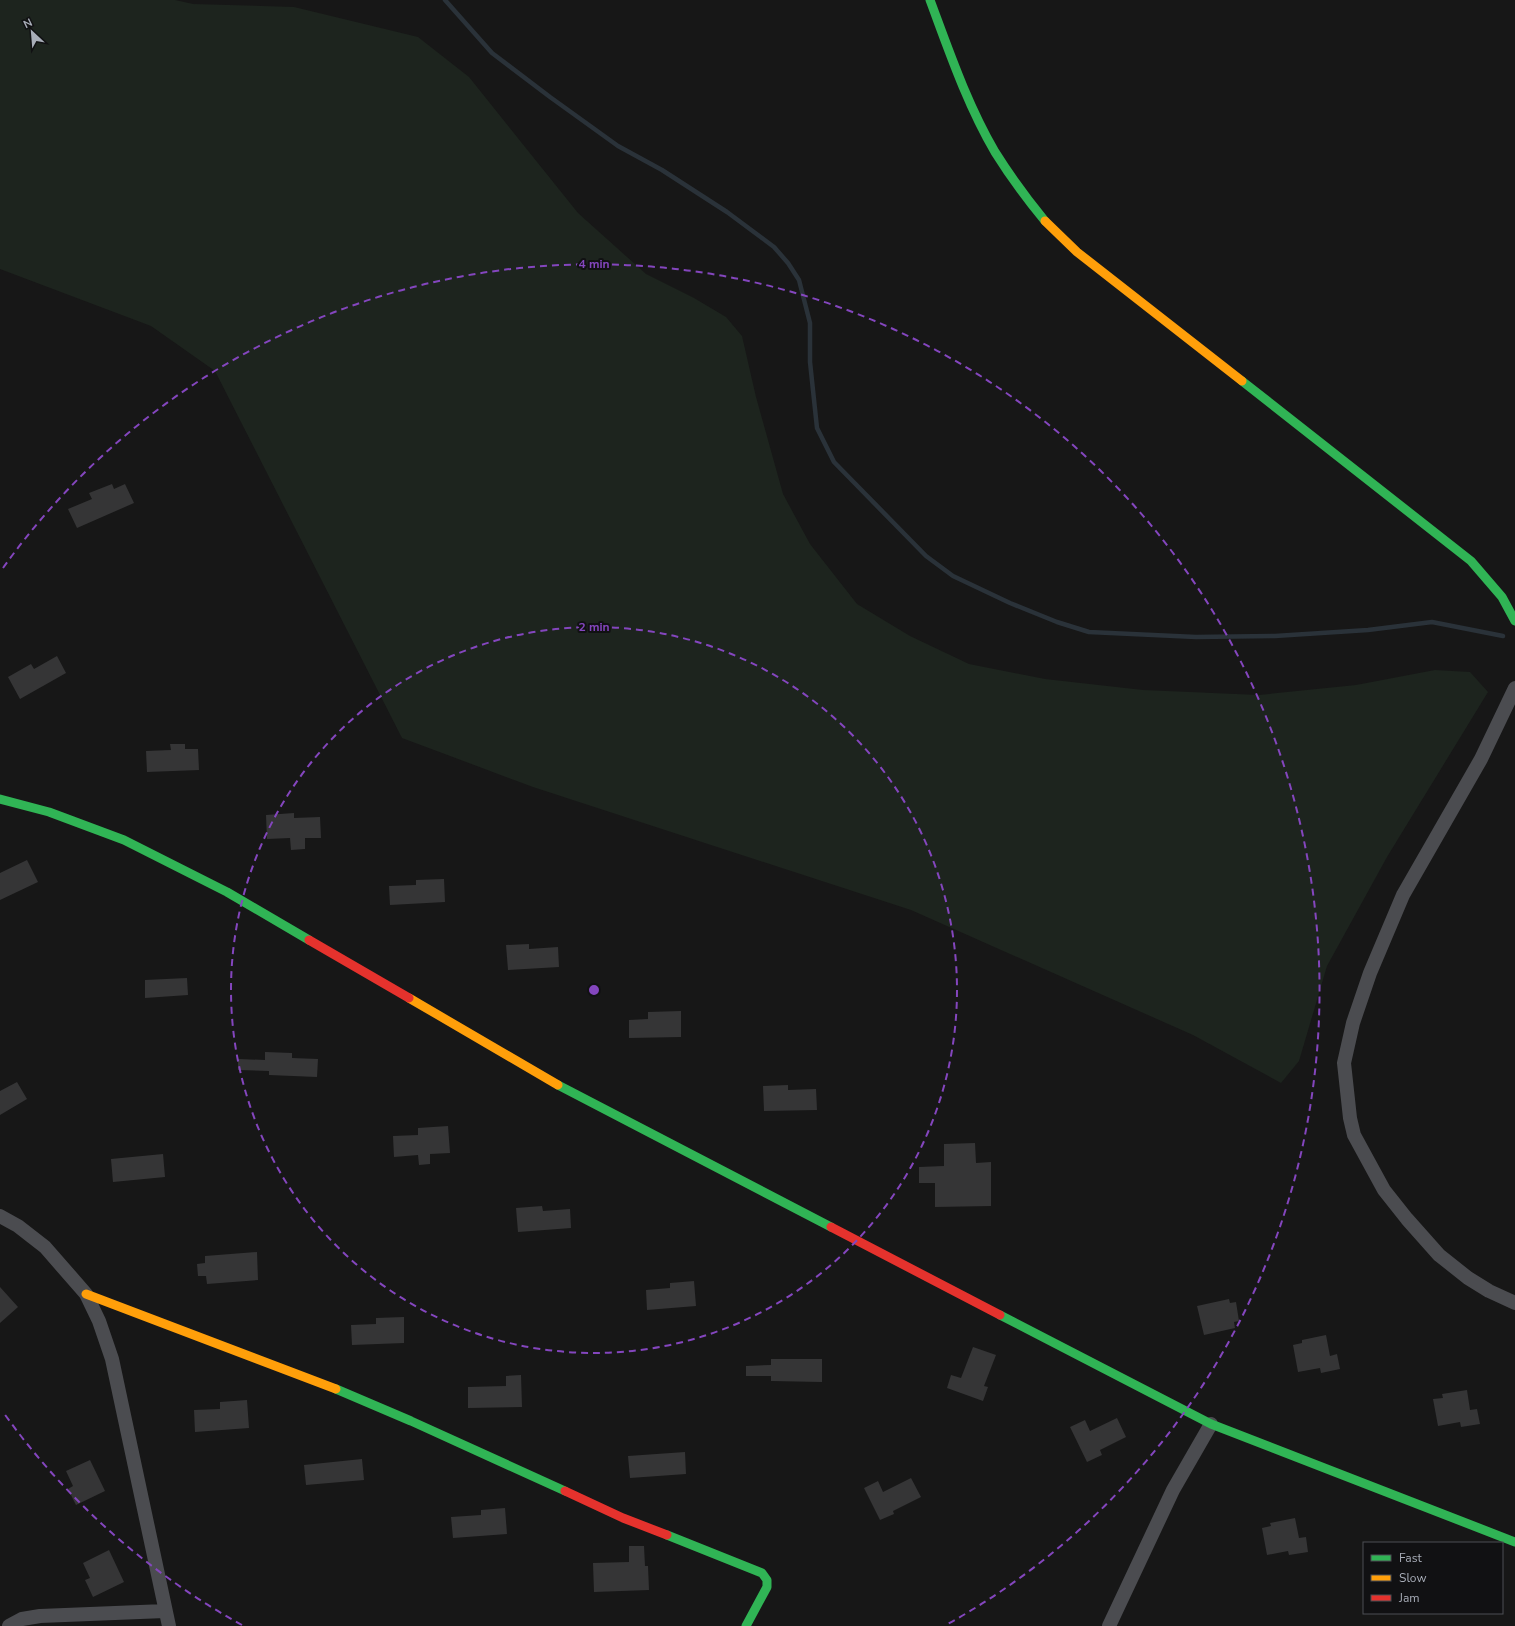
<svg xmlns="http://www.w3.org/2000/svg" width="1515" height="1626" font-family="'Nunito Sans',sans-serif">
	<rect width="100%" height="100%" fill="#171717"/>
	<path fill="#1d241e" d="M 0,0 L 175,0 L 193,4 L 294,7 L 418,37 L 469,77 L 578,213 L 646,274 L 694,298 L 726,317 L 742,336 L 756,397 L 783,494 L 810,544 L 857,604 L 910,636 L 969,664 L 1045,679 L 1143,690 L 1259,695 L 1356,685 L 1435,670 L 1470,672 L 1488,692 L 1387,857 L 1327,966 L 1299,1061 L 1281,1083 L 1193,1035 L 911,910 L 533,787 L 402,738 L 215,371 L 151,326 L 0,269 Z"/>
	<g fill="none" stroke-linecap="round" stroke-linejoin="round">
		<path stroke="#2a3239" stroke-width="4.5" d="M 445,0 L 492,53 L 550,97 L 618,146 L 662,170 L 727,212 L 774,247 L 788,263 L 799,280 L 810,323 L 810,362 L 817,428 L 834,462 L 926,556 L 953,576 L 1010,603 L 1057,622 L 1089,632 L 1196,637 L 1275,636 L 1368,630 L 1432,622 L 1503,636"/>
	</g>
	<path fill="#353536" d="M 112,484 L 114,489 L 125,484 L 134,503 L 77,528 L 68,509 L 92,499 L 89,493 Z
		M 57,656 L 66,673 L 20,699 L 8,677 L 31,664 L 34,669 Z
		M 170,744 L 185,744 L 185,749 L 198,749 L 199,770 L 147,772 L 146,751 L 171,750 Z
		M 294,813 L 294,818 L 320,817 L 321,838 L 305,838 L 305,849 L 291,850 L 290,838 L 267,839 L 266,815 Z
		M 27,860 L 38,882 L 0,900 L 0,873 Z
		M 444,879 L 445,902 L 390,905 L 389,886 L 416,885 L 416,880 Z
		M 529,944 L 529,949 L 558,947 L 559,967 L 508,970 L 506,945 Z
		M 187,978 L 188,995 L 145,998 L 145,980 Z
		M 681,1011 L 681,1037 L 629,1038 L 629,1020 L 648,1019 L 648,1012 Z
		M 265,1052 L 292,1053 L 292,1058 L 318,1059 L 317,1077 L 269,1075 L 269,1071 L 238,1070 L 238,1059 L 265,1060 Z
		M 17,1082 L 27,1099 L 0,1115 L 0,1091 Z
		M 788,1085 L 788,1090 L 816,1089 L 817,1110 L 764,1111 L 763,1086 Z
		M 448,1126 L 450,1153 L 430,1154 L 430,1164 L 419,1165 L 418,1155 L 394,1157 L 393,1136 L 418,1135 L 418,1128 Z
		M 975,1143 L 976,1163 L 991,1162 L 991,1206 L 935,1207 L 935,1183 L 919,1183 L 919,1167 L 944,1166 L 944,1144 Z
		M 163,1154 L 165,1177 L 113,1182 L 111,1159 Z
		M 542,1206 L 543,1211 L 570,1209 L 571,1228 L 518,1232 L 516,1208 Z
		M 257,1252 L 258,1280 L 207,1284 L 206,1276 L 198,1276 L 197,1264 L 205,1263 L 205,1256 Z
		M 694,1281 L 696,1306 L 647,1310 L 646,1290 L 670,1288 L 670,1283 Z
		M 0,1287 L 18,1307 L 0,1323 Z
		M 1229,1299 L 1230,1303 L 1236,1302 L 1239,1321 L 1234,1322 L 1235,1328 L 1204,1335 L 1197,1306 Z
		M 404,1317 L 404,1343 L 352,1345 L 351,1325 L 376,1324 L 376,1318 Z
		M 1326,1335 L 1330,1356 L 1337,1354 L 1340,1369 L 1321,1373 L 1320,1368 L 1298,1372 L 1293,1345 L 1302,1343 L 1302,1340 Z
		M 973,1347 L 996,1355 L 984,1386 L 988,1387 L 983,1401 L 947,1388 L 951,1375 L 961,1378 Z
		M 771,1359 L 822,1359 L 822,1382 L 771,1381 L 771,1376 L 746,1376 L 746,1366 L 771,1365 Z
		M 521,1375 L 522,1407 L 468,1408 L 468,1387 L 506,1386 L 506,1376 Z
		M 1467,1390 L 1470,1410 L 1477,1409 L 1480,1424 L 1461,1427 L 1460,1422 L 1438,1426 L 1433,1399 L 1443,1398 L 1442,1394 Z
		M 247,1400 L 249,1428 L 195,1432 L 194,1410 L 220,1409 L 220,1402 Z
		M 1117,1418 L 1126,1437 L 1100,1450 L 1102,1455 L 1087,1462 L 1070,1427 L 1085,1420 L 1090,1431 Z
		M 685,1452 L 686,1474 L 630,1478 L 628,1456 Z
		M 362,1459 L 364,1480 L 306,1485 L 304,1465 Z
		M 90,1460 L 105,1491 L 76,1505 L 68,1489 L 73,1486 L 66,1471 Z
		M 911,1478 L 921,1497 L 893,1511 L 894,1514 L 880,1520 L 864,1488 L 878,1481 L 883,1492 Z
		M 505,1508 L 507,1534 L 453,1538 L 451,1517 L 481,1515 L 481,1510 Z
		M 1295,1518 L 1299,1538 L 1306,1537 L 1308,1552 L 1289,1555 L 1288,1551 L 1267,1555 L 1262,1528 L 1271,1526 L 1270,1523 Z
		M 629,1546 L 644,1546 L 645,1566 L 648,1566 L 649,1590 L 594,1592 L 593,1563 L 629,1562 Z
		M 109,1550 L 124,1582 L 93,1597 L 85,1580 L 90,1578 L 83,1563 Z"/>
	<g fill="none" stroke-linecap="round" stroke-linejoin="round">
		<path stroke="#4b4c50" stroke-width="14" d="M 1515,688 L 1481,759 L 1403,895 L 1370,973 L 1353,1023 L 1344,1063 L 1350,1118 L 1354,1135 L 1384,1190 L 1407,1219 L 1439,1255 L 1468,1278 L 1489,1291 L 1515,1303
			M 0,1216 L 18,1226 L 45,1247 L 86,1294 L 99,1321 L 112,1359 L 169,1626
			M 9,1626 L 22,1619 L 40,1616 L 165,1611
			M 1109,1626 L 1173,1490 L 1211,1424"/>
		<path stroke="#30b455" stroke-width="9" d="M 930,0 C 949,51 967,104 995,152 C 1010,176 1027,199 1045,221
			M 1242,381 L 1471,561 L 1502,597 L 1515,621
			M 0,799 L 49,812 L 124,840 L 227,892 L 309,940
			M 558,1085 L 831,1227
			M 1000,1315 L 1211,1424 L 1515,1542
			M 336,1389 L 411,1421 L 565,1491
			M 667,1535 L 762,1573 L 767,1580 L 767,1587 L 746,1626"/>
		<path stroke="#ff9f0a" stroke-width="9" d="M 1045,221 L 1077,252 L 1242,381
			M 409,998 L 558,1085
			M 86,1294 L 336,1389"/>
		<path stroke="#e5322d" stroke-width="9" d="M 309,940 L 409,998
			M 831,1227 L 1000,1315
			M 565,1491 L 623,1518 L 667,1535"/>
	</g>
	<g fill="none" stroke="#8446be" stroke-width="2" stroke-dasharray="7 5">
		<circle cx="594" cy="990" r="363"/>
		<path d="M242 1625A726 726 0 0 1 3 1412M3 568A726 726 0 1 1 946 1625"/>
	</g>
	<circle cx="594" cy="990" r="6" fill="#8446be" stroke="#111113" stroke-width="2"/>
	<g font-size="12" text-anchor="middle" font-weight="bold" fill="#8446be" stroke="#111113" stroke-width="4" stroke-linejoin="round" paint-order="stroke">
		<text x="594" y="268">4 min</text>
		<text x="594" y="631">2 min</text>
	</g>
	<rect x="1363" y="1542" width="140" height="72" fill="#111113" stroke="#4d4f55"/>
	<rect x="1371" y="1555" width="20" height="6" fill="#30b455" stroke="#4d4f55"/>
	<text x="1399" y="1562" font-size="12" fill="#a8adb8">Fast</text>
	<rect x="1371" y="1575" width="20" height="6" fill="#ff9f0a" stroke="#4d4f55"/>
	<text x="1399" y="1582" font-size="12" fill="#a8adb8">Slow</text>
	<rect x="1371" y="1595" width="20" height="6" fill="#e5322d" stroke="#4d4f55"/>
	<text x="1399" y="1602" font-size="12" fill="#a8adb8">Jam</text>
	<g transform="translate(32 32) rotate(334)" stroke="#111113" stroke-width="3" paint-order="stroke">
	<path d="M0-3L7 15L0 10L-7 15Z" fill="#a8adb8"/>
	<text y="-6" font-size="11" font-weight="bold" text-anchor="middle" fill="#a8adb8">N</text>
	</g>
</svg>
